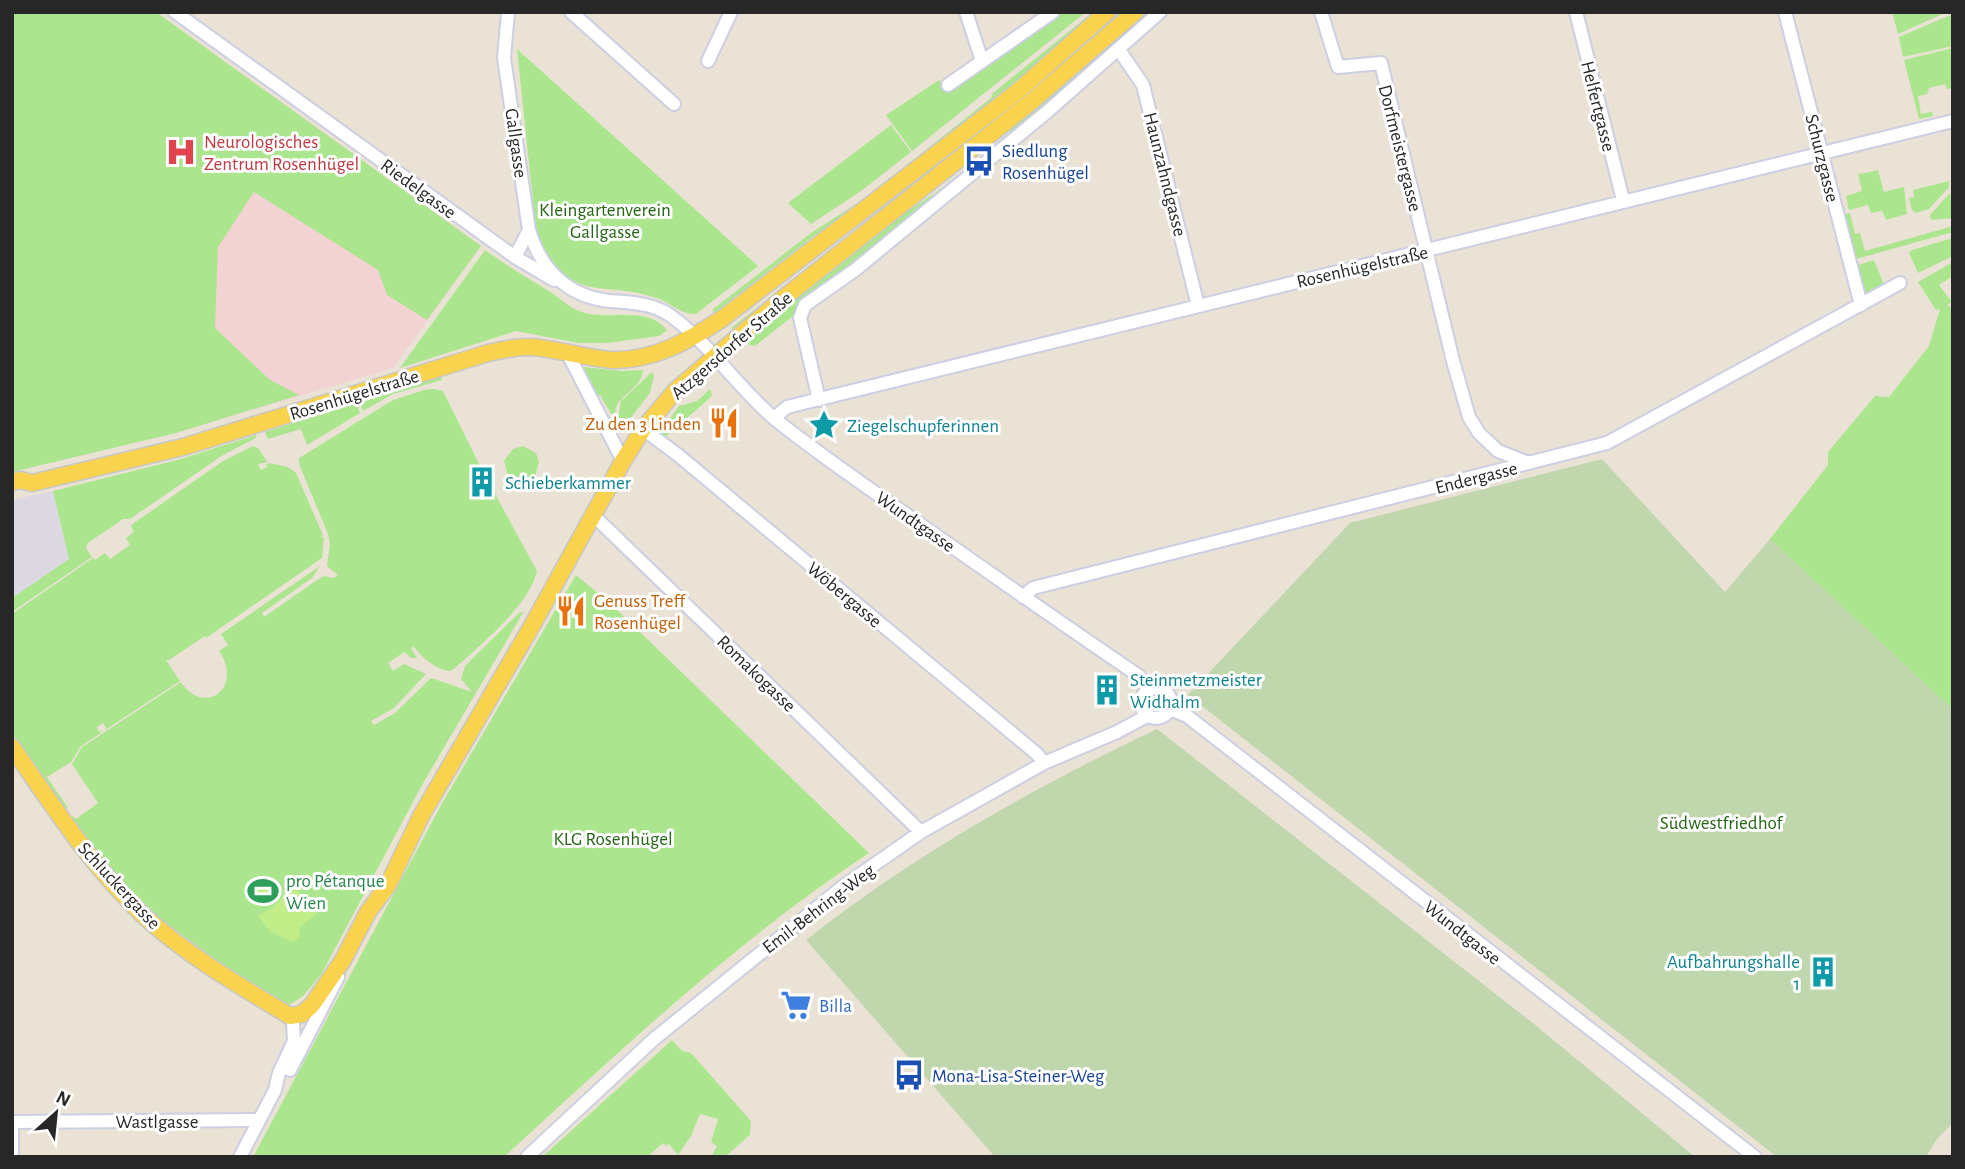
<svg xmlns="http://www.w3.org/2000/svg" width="1965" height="1169" font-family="'Alegreya Sans',sans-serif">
	<rect width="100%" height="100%" fill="#ebe2d6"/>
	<path fill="#dbd8e2" d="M 53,491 L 69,559 L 12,598 L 12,500 Z"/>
	<path fill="#f3d2d3" d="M 12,12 L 156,12 L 481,246 L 393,368 L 176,433 L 12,472 Z"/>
	<path fill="#abe68e" d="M 12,12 L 156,12 L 481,246 L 427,320 L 387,295 L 378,270 L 254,192 L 218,247 L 215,328 L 270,380 L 299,395 L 176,433 L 12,472 Z
		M 1056,12 L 1086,12 L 912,151 L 886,115 L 939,80 L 946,88 Z
		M 1093,12 L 1099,12 L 997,99 L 867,203 L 815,235 L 714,313 L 712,310 L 811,233 L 864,199 L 991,98 L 993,93 Z
		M 1117,12 L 1126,12 C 1000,124 866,227 733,330 L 731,328 L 828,253 L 1060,63 Z
		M 1146,12 L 1152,12 L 1071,85 L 1003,141 L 1014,125 Z
		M 1892,12 L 1947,12 L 1898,34 Z
		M 1953,14 L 1953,46 L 1903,57 L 1899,37 Z
		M 1953,48 L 1953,88 L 1947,89 L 1945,84 L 1929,88 L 1927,94 L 1918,96 L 1921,114 L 1932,112 L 1933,116 L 1919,119 L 1904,60 Z
		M 517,49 L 758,266 L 696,314 C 681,315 671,303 657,298 C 598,279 577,306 537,240 Z
		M 891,125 L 911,152 L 861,191 L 811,224 L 788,203 Z
		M 1878,170 L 1884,192 L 1904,187 L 1907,214 L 1886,220 L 1882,211 L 1871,213 L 1868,205 L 1849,210 L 1846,196 L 1862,191 L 1858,173 L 1861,174 Z
		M 1949,181 L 1949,187 L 1929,209 L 1916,213 L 1912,210 L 1909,198 L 1914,197 L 1913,190 Z
		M 948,184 L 917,212 L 805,299 L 793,316 L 755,346 L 750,345 L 741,338 L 895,220 Z
		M 1950,193 L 1953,218 L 1931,220 L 1930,215 Z
		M 1850,213 L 1855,234 L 1860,233 L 1865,251 L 1953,226 L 1953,232 L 1856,259 L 1845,214 Z
		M 1953,238 L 1953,256 L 1918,273 L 1909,253 L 1912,250 Z
		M 485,250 C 506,265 527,278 549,291 C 563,300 568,308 585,313 C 612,320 647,306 667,330 L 659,336 L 607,343 L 578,343 L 516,331 L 400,368 Z
		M 1874,260 L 1884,285 L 1864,297 L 1855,266 Z
		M 1953,262 L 1953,276 L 1939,285 L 1952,302 L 1947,305 L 1953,308 L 1951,329 L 1953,333 L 1953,710 L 1770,539 L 1828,465 L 1828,452 L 1875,396 L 1889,397 L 1929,346 L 1940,309 L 1936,310 L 1918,282 Z
		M 583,367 L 623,371 L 643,370 C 641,396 602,395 620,429 L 600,395 L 597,396 Z
		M 652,372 L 654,376 L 650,393 L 622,429 L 618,419 L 621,401 Z
		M 441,377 L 442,380 L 393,394 L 363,411 L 361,406 L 358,407 L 360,413 L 307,445 L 301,429 L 268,439 L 265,432 Z
		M 434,389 L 443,391 L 482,470 L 469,477 L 481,500 L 495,494 L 537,571 C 529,606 480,645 454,669 L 449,671 C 433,668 423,658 413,646 L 411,648 L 417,658 L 411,658 L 404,652 L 388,663 L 393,671 L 404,664 L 426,674 L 394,708 L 371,721 L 374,725 L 395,713 L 431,678 L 472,692 L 461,679 L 465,666 L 519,613 L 524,611 L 422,785 L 321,975 L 303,996 L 283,1009 L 230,972 L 230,970 L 162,920 L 118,877 L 71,818 L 73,816 L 76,819 L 98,803 L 72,764 L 82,747 L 181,682 C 205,718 244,686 219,651 L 228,645 L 221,634 L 320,566 L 312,578 L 262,613 L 264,617 L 320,578 L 325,576 L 333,578 L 338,575 L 327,566 L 330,544 L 328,534 L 299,464 L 299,458 L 393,400 L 424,390 Z
		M 710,389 L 712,396 L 663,439 L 659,434 L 679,406 L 697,401 Z
		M 256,435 L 256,438 L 223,455 L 130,519 L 123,519 L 88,543 L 86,548 L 92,557 L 12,612 L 12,598 L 69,559 L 53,491 L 181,459 Z
		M 253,446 L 259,449 L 267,462 L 258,464 L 261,470 L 267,467 L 266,465 L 269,463 L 288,467 L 296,473 L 323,535 L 321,536 L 324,538 L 322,558 L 206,638 L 205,636 L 169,660 L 166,660 L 180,681 L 105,730 L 106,727 L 103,723 L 97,727 L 99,732 L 104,731 L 81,746 L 71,762 L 47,777 L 68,808 L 65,809 L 12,733 L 12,614 L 93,558 L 95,560 L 105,553 L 110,559 L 130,545 L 126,538 L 134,532 L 131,526 L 134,523 L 223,461 Z
		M 523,446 L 536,453 L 539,462 L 535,476 L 521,482 L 508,475 L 504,461 L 513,449 Z
		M 576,575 L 611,604 L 869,853 C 737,940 621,1050 504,1157 L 253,1157 L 440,807 Z
		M 672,1040 L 682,1051 L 691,1053 L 751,1121 L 750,1135 L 725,1157 L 711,1157 L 717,1146 L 711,1142 L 718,1119 L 700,1114 L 691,1136 L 678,1155 L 669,1144 L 666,1146 L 663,1143 L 647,1157 L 542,1157 Z"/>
	<path fill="#c0d6ac" d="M 1602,459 L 1725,592 L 1770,539 L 1953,710 L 1953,1123 L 1937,1139 L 1926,1157 L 1777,1157 L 1188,695 L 1350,523 Z
		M 1157,729 L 1534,1024 L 1695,1157 L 995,1157 L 806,940 C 914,855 1033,788 1157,729 Z"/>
	<path fill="#c2ee89" d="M 265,875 L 279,894 L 261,907 L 247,888 Z
		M 293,887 L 318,912 L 299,928 L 300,937 L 293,942 L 270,931 L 258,916 L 273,907 Z"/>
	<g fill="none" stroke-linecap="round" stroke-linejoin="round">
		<g stroke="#cccfe1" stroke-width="16">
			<path id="minor" d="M 175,12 L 515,257 L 554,280
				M 508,12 L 504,58 L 529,230 C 541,270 568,297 610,301 C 634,303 656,303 675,319 C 713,348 739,389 776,420 C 821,456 870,489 917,522 C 991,574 1064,625 1139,676 L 1148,689
				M 571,12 L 674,104
				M 966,12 L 982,61
				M 1321,12 L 1338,67 L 1381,63 L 1453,361 L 1469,417 L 1479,433 L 1498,451 L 1529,463
				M 1576,12 L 1623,200
				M 1785,12 L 1861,305
				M 1119,50 L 1143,85 L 1198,306
				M 708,61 L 731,12
				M 948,85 L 1053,12
				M 515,257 L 529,230
				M 568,354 L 623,461
				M 819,400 L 800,318 L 805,305 L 855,270 L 1048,111 L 1160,12
				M 774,418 L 787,407 L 1953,121
				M 643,429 L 678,455 L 1037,754 L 1044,763
				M 593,515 L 921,832
				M 1023,597 L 1033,588 L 1607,443 L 1900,283
				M1141 703a15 15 0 1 1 30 0a15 15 0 1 1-30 0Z
				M 1170,709 L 1187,716 L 1755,1157
				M 290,1070 L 338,977
				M 12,1122 L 259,1120
				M 12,1153 L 12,1122
				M 240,1157 L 275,1090 L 279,1073 L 294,1041 L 293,1022 L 290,1016
				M 527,1157 L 654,1039 L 845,885 L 921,832 L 1044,763 L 1117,732 L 1147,716"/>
		</g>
		<g stroke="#c7c7c7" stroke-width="19">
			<path id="major" d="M 12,482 L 20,480 L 32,483 L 183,447 L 488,353 C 502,350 517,346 531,347 C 558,349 585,358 612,360 C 654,361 690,340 723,318 L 1017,92 L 1107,12
				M 12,747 C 53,806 92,867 144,916 C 188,956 240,986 290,1016 L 302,1014 L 312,1005 L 343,960 L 368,912 L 388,885 L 421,816 L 533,624 L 623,461 L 643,429 L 676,390 L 781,300 L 1031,102 L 1135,12"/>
		</g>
		<use href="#minor" stroke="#fff" stroke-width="12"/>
		<use href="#major" stroke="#f9d34d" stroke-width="16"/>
	</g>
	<defs>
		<g id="hospital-bare" transform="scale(2.415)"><path d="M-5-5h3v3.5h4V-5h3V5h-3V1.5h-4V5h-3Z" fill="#e0444e" stroke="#fff" stroke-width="2.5" paint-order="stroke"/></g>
		<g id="bus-bare" transform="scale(2.415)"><path d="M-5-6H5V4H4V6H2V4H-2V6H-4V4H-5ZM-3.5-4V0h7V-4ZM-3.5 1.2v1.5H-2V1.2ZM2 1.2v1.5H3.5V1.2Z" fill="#1a4fb4" stroke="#fff" stroke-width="2.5" paint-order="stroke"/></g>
		<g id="restaurant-bare" transform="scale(2.415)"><path d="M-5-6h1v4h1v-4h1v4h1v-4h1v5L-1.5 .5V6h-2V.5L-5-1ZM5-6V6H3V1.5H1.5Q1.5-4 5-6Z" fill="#e8710a" stroke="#fff" stroke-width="2.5" paint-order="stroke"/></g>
		<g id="sight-bare" transform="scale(2.415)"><path d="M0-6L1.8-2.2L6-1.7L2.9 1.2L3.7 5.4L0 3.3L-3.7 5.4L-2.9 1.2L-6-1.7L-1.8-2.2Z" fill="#0f9aa8" stroke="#fff" stroke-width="2.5" paint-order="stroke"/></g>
		<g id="building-bare" transform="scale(2.415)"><path d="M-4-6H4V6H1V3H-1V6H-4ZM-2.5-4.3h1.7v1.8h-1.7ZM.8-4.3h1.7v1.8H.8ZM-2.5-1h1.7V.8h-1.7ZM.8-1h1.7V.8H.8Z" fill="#0f9aa8" stroke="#fff" stroke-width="2.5" paint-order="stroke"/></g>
		<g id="stadium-bare" transform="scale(2.415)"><path d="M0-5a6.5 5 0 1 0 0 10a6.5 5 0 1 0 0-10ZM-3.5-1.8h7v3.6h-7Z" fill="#2e9e5b" stroke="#fff" stroke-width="2.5" paint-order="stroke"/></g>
		<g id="supermarket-bare" transform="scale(2.415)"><path d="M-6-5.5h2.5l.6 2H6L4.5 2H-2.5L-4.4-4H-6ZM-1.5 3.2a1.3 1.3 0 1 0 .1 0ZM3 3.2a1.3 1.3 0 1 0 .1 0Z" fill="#3f7fe0" stroke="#fff" stroke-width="2.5" paint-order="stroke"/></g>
	</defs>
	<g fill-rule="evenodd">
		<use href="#hospital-bare" x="181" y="152"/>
		<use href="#bus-bare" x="979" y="161"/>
		<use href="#restaurant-bare" x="724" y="423"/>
		<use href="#sight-bare" x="824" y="425"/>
		<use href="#building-bare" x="482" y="482"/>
		<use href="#restaurant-bare" x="571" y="611"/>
		<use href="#building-bare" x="1107" y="690"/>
		<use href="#stadium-bare" x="263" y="891"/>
		<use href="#building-bare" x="1823" y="972"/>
		<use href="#supermarket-bare" x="796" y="1005"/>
		<use href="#bus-bare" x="909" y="1075"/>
	</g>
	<g text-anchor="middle" stroke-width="6" stroke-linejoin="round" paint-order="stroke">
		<g font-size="19" fill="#272727" stroke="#fff">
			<text transform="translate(1599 106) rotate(76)" y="7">Helfertgasse</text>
			<text transform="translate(517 143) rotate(82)" y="7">Gallgasse</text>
			<text transform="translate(1401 148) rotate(76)" y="7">Dorfmeistergasse</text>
			<text transform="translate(1823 158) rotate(76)" y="7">Schurzgasse</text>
			<text transform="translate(1166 174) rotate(76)" y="7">Haunzahndgasse</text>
			<text transform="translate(419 188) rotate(36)" y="7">Riedelgasse</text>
			<text transform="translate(1362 266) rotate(-13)" y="7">Rosenhügelstraße</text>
			<text transform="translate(731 345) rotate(-41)" y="7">Atzgersdorfer Straße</text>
			<text transform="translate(354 394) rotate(-17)" y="7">Rosenhügelstraße</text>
			<text transform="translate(1476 477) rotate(-14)" y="7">Endergasse</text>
			<text transform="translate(916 521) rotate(35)" y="7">Wundtgasse</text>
			<text transform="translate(845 594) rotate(40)" y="7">Wöbergasse</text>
			<text transform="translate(757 673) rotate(44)" y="7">Romakogasse</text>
			<text transform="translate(120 885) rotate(47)" y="7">Schluckergasse</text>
			<text transform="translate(818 908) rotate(-37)" y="7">Emil-Behring-Weg</text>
			<text transform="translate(1463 932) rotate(38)" y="7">Wundtgasse</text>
			<text x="157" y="1128">Wastlgasse</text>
		</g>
		<g font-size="19" fill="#be3a42" stroke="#fff" text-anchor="start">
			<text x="204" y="148">Neurologisches<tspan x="204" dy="22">Zentrum Rosenhügel</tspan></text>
		</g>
		<g font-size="19" fill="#164399" stroke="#fff" text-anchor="start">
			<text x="1002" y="157">Siedlung<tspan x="1002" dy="22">Rosenhügel</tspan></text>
			<text x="932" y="1082">Mona-Lisa-Steiner-Weg</text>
		</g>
		<g font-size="19" fill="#246614" stroke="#fff">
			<text x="605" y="216">Kleingartenverein<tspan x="605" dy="22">Gallgasse</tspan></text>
			<text x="1721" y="829">Südwestfriedhof</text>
			<text x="613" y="845">KLG Rosenhügel</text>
		</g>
		<g font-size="19" fill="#c56008" stroke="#fff" text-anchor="end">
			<text x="701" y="430">Zu den 3 Linden</text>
			<text x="594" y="607" text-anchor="start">Genuss Treff<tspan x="594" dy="22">Rosenhügel</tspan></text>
		</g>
		<g font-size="19" fill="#0d838f" stroke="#fff" text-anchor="start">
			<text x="847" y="432">Ziegelschupferinnen</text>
			<text x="505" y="489">Schieberkammer</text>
			<text x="1130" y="686">Steinmetzmeister<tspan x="1130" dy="22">Widhalm</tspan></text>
			<text x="1800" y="968" text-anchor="end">Aufbahrungshalle<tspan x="1800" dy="22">1</tspan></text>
		</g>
		<g font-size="19" fill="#27864d" stroke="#fff" text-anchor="start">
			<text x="286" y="887">pro Pétanque<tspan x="286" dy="22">Wien</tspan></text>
		</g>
		<g font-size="19" fill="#366cbe" stroke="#fff" text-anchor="start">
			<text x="819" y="1012">Billa</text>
		</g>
	</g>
	<rect width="1965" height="1169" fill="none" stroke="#272727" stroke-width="28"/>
	<g transform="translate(56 1113) rotate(27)" stroke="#ffffff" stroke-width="5" paint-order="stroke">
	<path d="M0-5L12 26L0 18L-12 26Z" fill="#272727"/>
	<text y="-10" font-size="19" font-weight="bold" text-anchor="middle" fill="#272727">N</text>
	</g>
</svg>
